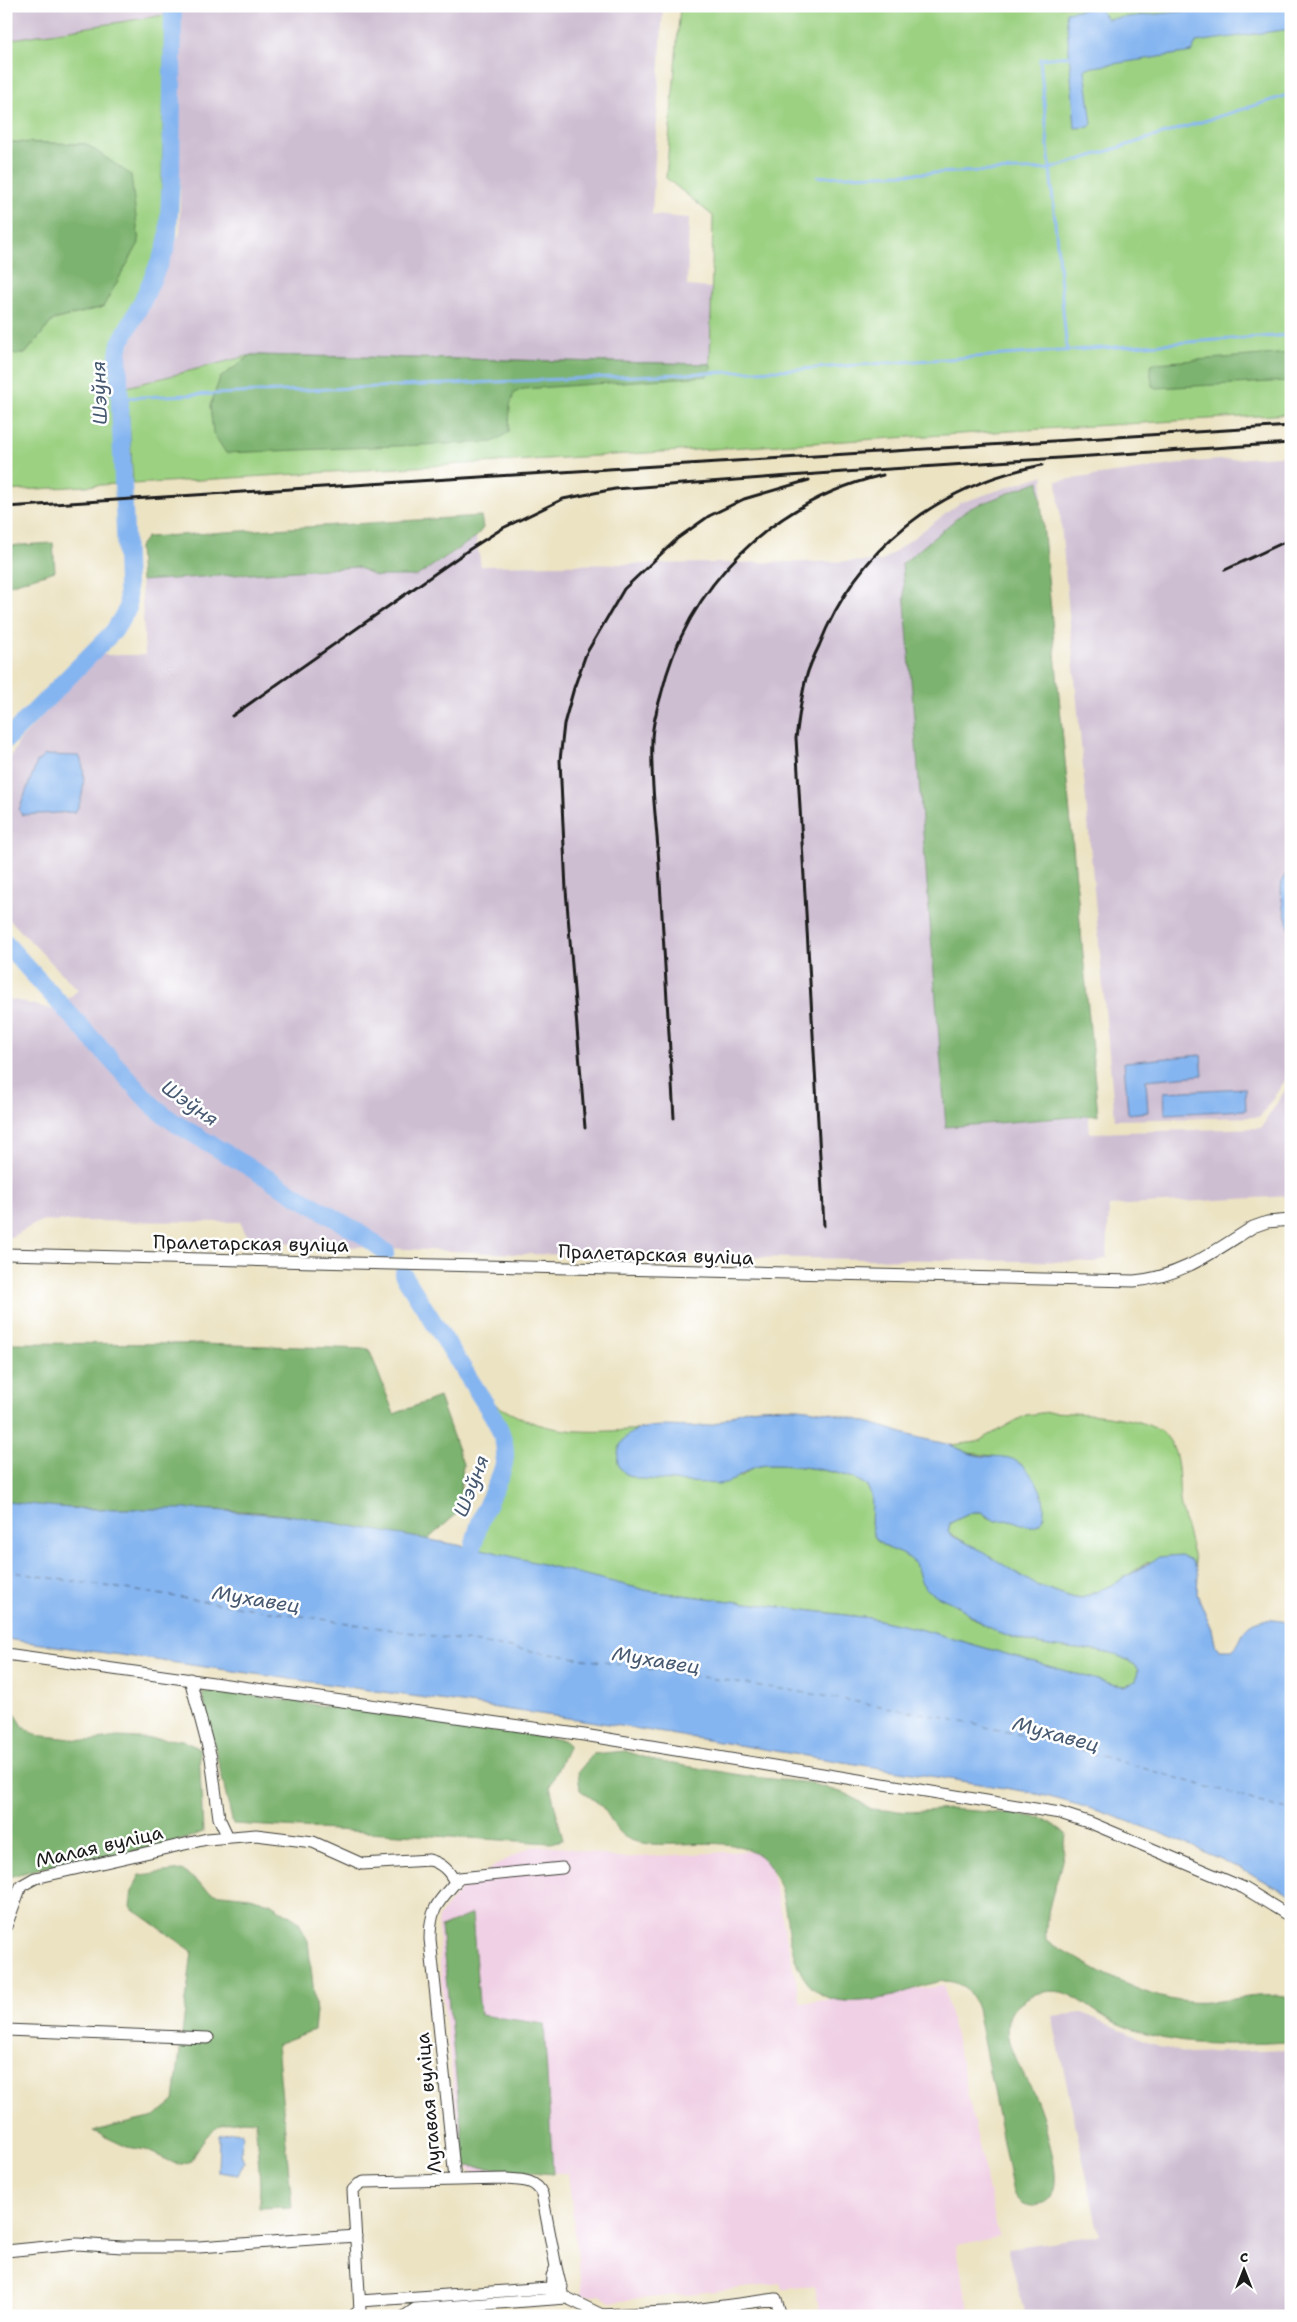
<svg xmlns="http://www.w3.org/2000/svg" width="1297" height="2322" font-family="'Shantell Sans',sans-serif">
	<rect width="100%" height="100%" fill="#fff"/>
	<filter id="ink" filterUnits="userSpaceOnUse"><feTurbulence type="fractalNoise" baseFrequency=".02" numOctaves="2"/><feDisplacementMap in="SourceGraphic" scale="10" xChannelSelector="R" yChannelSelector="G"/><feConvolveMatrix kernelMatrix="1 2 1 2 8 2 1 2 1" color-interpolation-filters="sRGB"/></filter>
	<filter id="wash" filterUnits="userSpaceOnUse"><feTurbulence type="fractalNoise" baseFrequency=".0096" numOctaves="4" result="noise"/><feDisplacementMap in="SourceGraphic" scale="20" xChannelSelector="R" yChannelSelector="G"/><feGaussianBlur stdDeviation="1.12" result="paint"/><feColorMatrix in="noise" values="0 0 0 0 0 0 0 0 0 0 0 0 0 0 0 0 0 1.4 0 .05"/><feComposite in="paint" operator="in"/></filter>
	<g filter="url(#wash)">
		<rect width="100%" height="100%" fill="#ece3c3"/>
		<path fill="#f0d0e5" d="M 556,1846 L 618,1858 L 767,1850 L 801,2003 L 944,1986 L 999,2237 L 956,2245 L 970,2316 L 820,2316 L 815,2285 L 786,2289 L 782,2289 L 780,2284 L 611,2302 L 601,2294 L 582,2296 L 568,2173 L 471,2172 L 462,2160 L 441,1980 L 438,1917 L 462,1888 L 501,1862 L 531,1847 Z"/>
		<path fill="#cebed2" d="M 6,6 L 663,6 L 652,215 L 689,218 L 687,286 L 712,288 L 710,364 L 251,355 L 127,387 L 126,353 L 180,233 L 180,13 L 6,40 Z
			M 1291,455 L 1291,1072 L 1260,1117 L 1115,1120 L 1057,481 L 1194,462 Z
			M 1044,475 L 1038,529 L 1090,1133 L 1261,1128 L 1291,1081 L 1291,1196 L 1109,1206 L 1107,1258 L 1094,1262 L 517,1254 L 250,1242 L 240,1222 L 41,1221 L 11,1237 L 6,1237 L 6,998 L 55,1010 L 78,990 L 6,916 L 6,765 L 20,740 L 100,655 L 145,655 L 141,581 L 357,567 L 376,576 L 417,576 L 476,537 L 481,566 L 882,561 L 960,503 Z
			M 1082,2013 L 1161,2047 L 1189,2053 L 1291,2050 L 1291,2316 L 1025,2316 L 1008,2248 L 1099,2235 L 1052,2016 Z"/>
		<path fill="#9cd182" stroke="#5c764f" d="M 680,6 L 1291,6 L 1291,414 L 133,484 L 127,387 L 251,355 L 710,364 L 713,216 L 666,178 Z
			M 165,15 L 161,231 L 158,256 L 112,344 L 111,367 L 117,484 L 6,491 L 6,354 L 25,354 L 53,320 L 103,307 L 86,144 L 6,142 L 6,40 Z
			M 479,1393 C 535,1435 576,1434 642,1429 L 631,1433 L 741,1477 C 747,1472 752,1467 760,1466 C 779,1462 857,1471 868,1488 C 877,1502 868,1518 873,1533 C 879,1550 896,1549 909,1557 C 921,1566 917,1580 931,1591 C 938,1597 946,1599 954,1603 C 963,1608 970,1616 978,1621 C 998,1635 1026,1642 1049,1646 C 1073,1650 1125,1648 1138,1670 L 1137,1681 L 1124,1686 L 1115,1685 L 915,1628 L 870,1618 L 649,1591 L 472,1548 L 478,1526 L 505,1465 L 506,1447 L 502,1431 Z
			M 1049,1412 C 1077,1413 1143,1415 1164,1434 C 1183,1452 1177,1485 1181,1507 C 1185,1527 1192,1547 1196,1567 L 1191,1560 L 1148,1562 L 1116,1583 L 1082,1598 L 1074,1598 L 1036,1585 L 948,1532 L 950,1523 L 973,1512 L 981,1512 L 988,1518 L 1011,1520 L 1034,1526 L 1041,1522 L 1044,1515 L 1030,1473 L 1021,1464 L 1007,1458 L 969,1453 L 951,1445 L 977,1442 L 1026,1415 Z"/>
		<path fill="#7db370" stroke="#4c6846" d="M 6,142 L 86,144 L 131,175 L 139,243 L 103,307 L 53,320 L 25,354 L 6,354 Z
			M 1291,353 L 1291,381 L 1156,388 L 1152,386 L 1150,366 L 1155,363 Z
			M 251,355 L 710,364 L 712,369 L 707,376 L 523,389 L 514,393 L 510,406 L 509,432 L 493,442 L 226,453 L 213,433 L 210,406 L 220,378 Z
			M 1039,481 L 1098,1115 L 946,1127 L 902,564 L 968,509 Z
			M 481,516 L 483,528 L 476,537 L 417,576 L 376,576 L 357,567 L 141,581 L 139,547 L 147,537 Z
			M 53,543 L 55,571 L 6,586 L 6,546 Z
			M 6,1343 L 198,1344 L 369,1349 L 394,1414 L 439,1397 L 463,1464 L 459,1512 L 426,1541 C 365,1530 304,1514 242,1511 C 163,1507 84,1513 6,1502 Z
			M 212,1690 L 563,1740 L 569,1745 L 550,1786 L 563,1840 L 551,1843 L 233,1824 L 202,1693 Z
			M 6,1699 L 23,1726 L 35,1735 L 90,1741 L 117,1737 L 183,1740 L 199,1749 L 203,1832 L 166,1846 L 41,1868 L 6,1878 Z
			M 625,1751 L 655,1761 L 753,1777 L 810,1783 L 847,1794 L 871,1809 L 910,1812 L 950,1809 L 1003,1813 L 1043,1818 L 1066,1833 C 1065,1870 1043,1906 1046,1941 C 1091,1965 1138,1998 1189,2002 C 1224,2005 1256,1990 1291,1998 L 1291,2042 C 1238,2044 1185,2049 1134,2030 C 1123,2026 1110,2021 1100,2014 C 1087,2006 1075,1995 1060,1992 C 1043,1989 1024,1996 1013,2010 C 994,2037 1027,2076 1037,2101 C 1041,2111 1045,2123 1047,2133 C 1052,2154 1068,2205 1034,2206 C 1023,2206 1018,2202 1013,2193 L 977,2009 C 962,1969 937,1981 906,1992 C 885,2000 844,2006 824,1996 C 774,1970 801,1890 760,1856 C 732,1833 671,1850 637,1842 C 612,1835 616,1822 601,1806 C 595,1800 587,1795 580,1790 L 578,1772 L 593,1754 Z
			M 182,1870 L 212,1893 L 250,1897 L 270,1903 L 298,1921 L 308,1941 L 316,2012 L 314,2030 L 277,2044 L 292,2207 L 259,2208 C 262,2179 256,2149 256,2121 C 223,2117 205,2130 192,2161 L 178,2165 L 146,2150 L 127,2147 L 93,2131 L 154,2117 L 174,2101 L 192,1951 L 130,1907 L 132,1890 L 140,1875 Z
			M 472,1914 L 480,2015 L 544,2024 L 553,2174 L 465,2166 L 441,1927 Z"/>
		<path fill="#85b5f0" stroke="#506886" d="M 1235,6 L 1291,6 L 1291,29 L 1196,42 L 1192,52 L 1087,68 L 1085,70 L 1092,124 L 1089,127 L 1075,128 L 1066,12 L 1098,7 L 1107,19 Z
			M 45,755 L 79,756 C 87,767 84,802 75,812 L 22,815 L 19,810 L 37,762 Z
			M 1291,870 L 1291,935 C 1287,918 1271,880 1291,870 Z
			M 1201,1055 L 1203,1075 L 1146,1080 L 1148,1112 L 1128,1114 L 1124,1062 Z
			M 1245,1088 L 1246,1110 L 1165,1114 L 1164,1092 Z
			M 799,1408 C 837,1412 870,1423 906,1434 C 920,1439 936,1441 950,1445 C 959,1448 966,1453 975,1455 C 988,1458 1005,1454 1016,1461 C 1035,1473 1051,1501 1041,1522 L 1034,1526 L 1027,1526 L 1011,1520 L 995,1521 L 981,1512 L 973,1512 L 950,1523 L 948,1532 L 954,1537 L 975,1547 L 1036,1585 L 1074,1598 L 1082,1598 L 1116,1583 L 1159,1557 L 1181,1555 L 1191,1560 L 1196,1567 L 1198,1575 L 1197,1594 L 1212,1629 L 1215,1644 L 1219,1650 L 1232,1650 C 1240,1644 1240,1638 1245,1630 C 1253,1615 1278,1620 1291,1623 L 1291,1896 C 1208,1849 1123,1814 1029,1792 L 589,1721 L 6,1639 L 6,1502 L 80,1509 L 197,1509 L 295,1516 L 486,1550 L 649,1591 L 870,1618 L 915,1628 L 1115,1685 L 1124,1686 L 1136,1681 L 1138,1670 C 1125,1648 1073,1650 1049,1646 C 1032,1643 1015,1638 998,1632 C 981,1625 970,1612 954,1604 C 944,1598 933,1596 925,1587 C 917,1579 920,1565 909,1558 C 897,1549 880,1550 873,1533 C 868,1519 876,1502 868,1488 C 858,1471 780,1462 760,1466 C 745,1468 740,1481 720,1484 L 641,1479 C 633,1477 626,1476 621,1469 C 613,1459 620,1439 631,1433 C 651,1421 681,1429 703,1426 C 721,1425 730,1414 746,1410 C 762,1406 782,1408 799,1408 Z
			M 232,2132 L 242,2133 L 241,2153 L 244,2162 L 238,2175 L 218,2172 L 219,2135 Z"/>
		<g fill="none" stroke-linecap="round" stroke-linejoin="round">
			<path stroke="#85b5f0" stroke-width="3" d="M 818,177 L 1050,169 L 1291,94
				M 1067,352 L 1040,59 L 1069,56
				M 119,398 L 801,369 L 1291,335"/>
			<path stroke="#85b5f0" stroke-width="18" d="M 6,740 L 114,631 L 128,608 L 118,354 L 120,343 L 142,302 L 165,250 L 168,236 L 171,177 L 173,6
				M 6,944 L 152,1105 L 175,1123 L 363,1235 L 386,1252
				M 403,1274 L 493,1416 C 518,1460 499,1473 483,1514 C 476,1532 472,1551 467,1570"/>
			<path stroke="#465971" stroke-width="1" stroke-dasharray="6 5" stroke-linecap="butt" d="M 6,1571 L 807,1693 L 936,1716 L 1053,1742 L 1291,1811"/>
		</g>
	</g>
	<g filter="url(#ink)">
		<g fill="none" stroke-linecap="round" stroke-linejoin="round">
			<g stroke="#3b3a35" stroke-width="13">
				<path id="minor" d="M 6,1254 C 382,1263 758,1275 1134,1281 C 1181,1277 1213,1252 1253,1227 L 1267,1222 L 1291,1220
					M 6,1654 L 584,1735 L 1060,1813 L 1091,1823 L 1244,1888 L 1291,1917
					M 190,1679 L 211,1758 L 219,1818 L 228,1837
					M 6,1926 L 21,1886 L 35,1878 L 207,1839 L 256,1835 L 313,1842 L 362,1864 L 429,1860 C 442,1863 450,1871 455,1883
					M 6,2030 L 208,2038
					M 455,2179 L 430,1939 C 430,1906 439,1902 459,1878 L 562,1868
					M 6,2251 L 77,2244 L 122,2247 L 199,2247 L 356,2236
					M 551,2293 L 552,2276 L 556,2267 L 562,2292
					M 360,2301 L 562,2287
					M 353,2316 L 360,2310 L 353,2190 L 359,2184 L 364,2182 L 505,2179 C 520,2180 536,2179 542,2194 L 556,2267
					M 405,2316 L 415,2309 L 567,2298 L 602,2315 L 686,2311 L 776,2299 L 781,2316"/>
			</g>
			<use href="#minor" stroke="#fff" stroke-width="11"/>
			<path stroke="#1c1c1c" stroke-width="3" d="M 6,507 L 1291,426
				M 1225,570 L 1291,539
				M 232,716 L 470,549 L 503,528 L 563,499 L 615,489 L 844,472 L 1291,443
				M 674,1118 C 669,1034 664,949 659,865 C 657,824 650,781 652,740 C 652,725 657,709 661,695 C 687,585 773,501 883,475
				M 585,1128 L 566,890 L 560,760 L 564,724 L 574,688 L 586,654 L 624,589 L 678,538 L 709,516 L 744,499 L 809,480
				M 824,1226 L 796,738 C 799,718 801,697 806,678 C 809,667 814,656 819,646 C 858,547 938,485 1042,465"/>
		</g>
	</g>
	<g text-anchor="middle" stroke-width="5" stroke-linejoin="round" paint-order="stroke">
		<g font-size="19" fill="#1c1c1c" stroke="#fff">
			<text transform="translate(251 1243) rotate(1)" y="7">Пралетарская вуліца</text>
			<text transform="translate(656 1254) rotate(2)" y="7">Пралетарская вуліца</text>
			<text transform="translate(99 1846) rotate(-13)" y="7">Малая вуліца</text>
			<text transform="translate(428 2103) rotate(-95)" y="7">Лугавая вуліца</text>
		</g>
		<g font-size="20" font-style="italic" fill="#465971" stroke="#fff">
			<text transform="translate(99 393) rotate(-92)" y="7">Шэўня</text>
			<text transform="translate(190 1103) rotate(35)" y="7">Шэўня</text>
			<text transform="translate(471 1486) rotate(-69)" y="7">Шэўня</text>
			<text transform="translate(256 1599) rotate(9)" y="7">Мухавец</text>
			<text transform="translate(656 1660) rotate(9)" y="7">Мухавец</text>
			<text transform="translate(1056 1734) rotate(15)" y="7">Мухавец</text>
		</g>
	</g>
	<rect width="1297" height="2322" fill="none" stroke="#fff" stroke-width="25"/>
	<g transform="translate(1244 2270)" stroke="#ffffff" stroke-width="4" paint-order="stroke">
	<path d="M0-4L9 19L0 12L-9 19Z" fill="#1c1c1c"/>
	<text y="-8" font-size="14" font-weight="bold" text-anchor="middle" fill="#1c1c1c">С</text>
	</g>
</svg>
